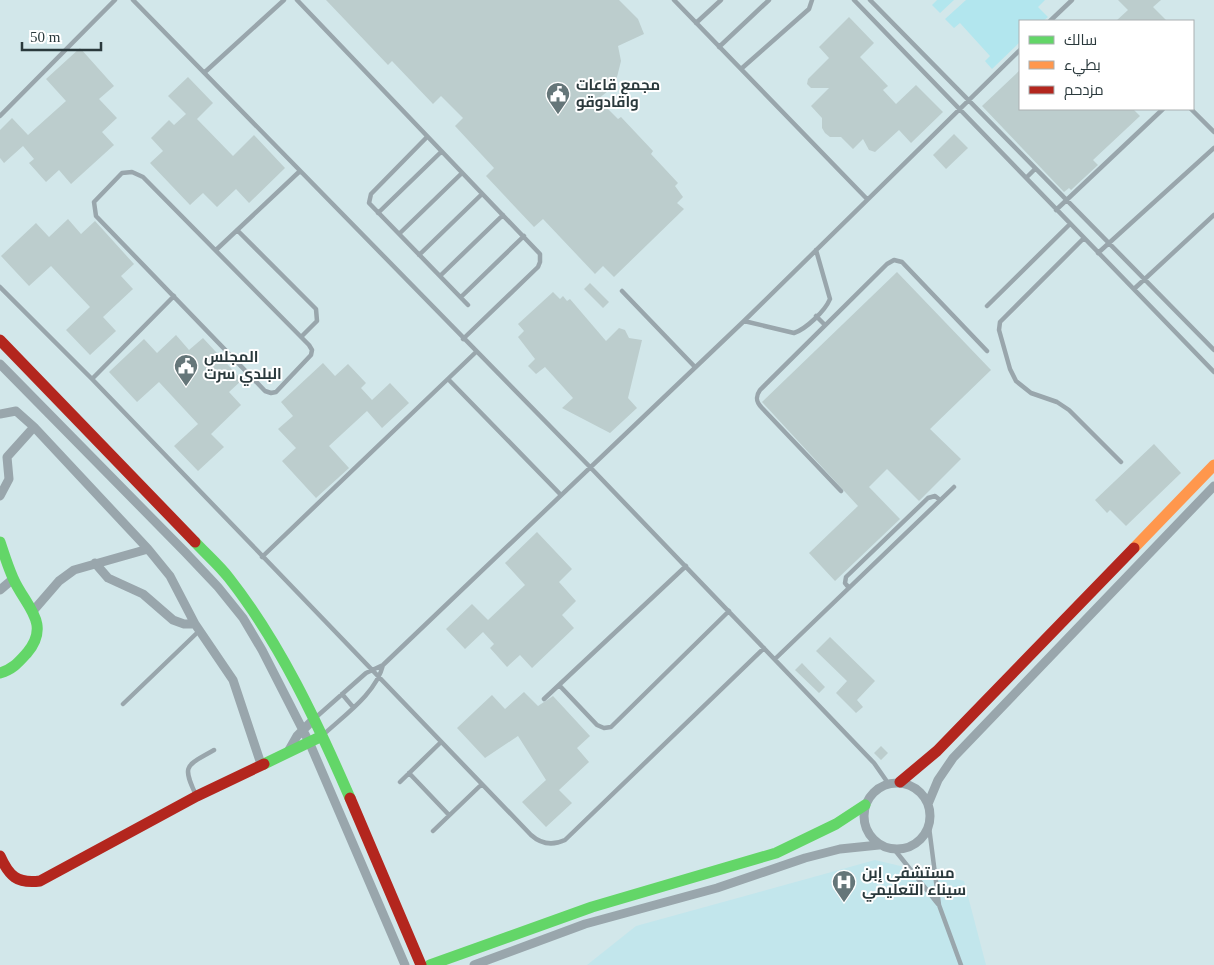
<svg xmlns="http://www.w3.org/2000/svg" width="1214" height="965" font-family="'Times New Roman',Cairo,serif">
	<rect width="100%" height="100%" fill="#d2e7ea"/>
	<path fill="#c2e6ec" d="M 875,860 L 964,881 L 986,965 L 587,965 L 636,926 Z"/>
	<path fill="#b2e6ee" d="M 937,0 L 954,0 L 940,13 L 932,5 Z
		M 966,0 L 1045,0 L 1038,7 L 1048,17 L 1043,21 L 1020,21 L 1020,42 L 992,69 L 985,61 L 990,56 L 960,23 L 954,28 L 945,19 Z"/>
	<path fill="#bccdcd" d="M 326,0 L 619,0 L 638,19 L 644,34 L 618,46 L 621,61 L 617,77 L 608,91 L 598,99 L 618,119 L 621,117 L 653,151 L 651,154 L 678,183 L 675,186 L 683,197 L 677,203 L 684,209 L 614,277 L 603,266 L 595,274 L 543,219 L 534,227 L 486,176 L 494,168 L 455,126 L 463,118 L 441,96 L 433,104 L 392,61 L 388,65 Z
		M 1118,0 L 1161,0 L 1153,7 L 1167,21 L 1116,21 L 1128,10 Z
		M 849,17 L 874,43 L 860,57 L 888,86 L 883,90 L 896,104 L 916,85 L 943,112 L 911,143 L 899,130 L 875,152 L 869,150 L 863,139 L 853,149 L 841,137 L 830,137 L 825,133 L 822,128 L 822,118 L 811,106 L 829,88 L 811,88 L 807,84 L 808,79 L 829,58 L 819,47 Z
		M 80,48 L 114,86 L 99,99 L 117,118 L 102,132 L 114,145 L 71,184 L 59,170 L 46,182 L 29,163 L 34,159 L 23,146 L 4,163 L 0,158 L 0,130 L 12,118 L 28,135 L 66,101 L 46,79 Z
		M 1020,70 L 1020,109 L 1133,109 L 1140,116 L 1093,160 L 1098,165 L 1071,190 L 1069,188 L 1064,192 L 982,106 Z
		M 188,77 L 213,103 L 197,119 L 233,156 L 254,135 L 285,168 L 249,203 L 236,189 L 217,207 L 203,193 L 190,205 L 150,163 L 163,151 L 151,138 L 169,120 L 174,125 L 186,114 L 168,96 Z
		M 954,134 L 968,148 L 946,169 L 933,155 Z
		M 68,219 L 81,234 L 95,221 L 134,264 L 121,276 L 133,289 L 103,317 L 116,331 L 90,355 L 66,330 L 90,307 L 51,266 L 29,286 L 1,256 L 36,223 L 49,237 Z
		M 897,272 L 991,370 L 930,429 L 961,459 L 919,501 L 887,469 L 869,487 L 900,519 L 835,581 L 809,553 L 858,506 L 762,402 Z
		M 590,283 L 609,302 L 603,308 L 584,289 Z
		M 553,292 L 560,299 L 563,296 L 567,301 L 570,299 L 606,341 L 619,328 L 625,330 L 629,338 L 642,340 L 628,398 L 637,408 L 610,433 L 562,408 L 573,398 L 545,367 L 536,374 L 528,366 L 535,359 L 518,337 L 524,331 L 518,324 Z
		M 176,335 L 189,350 L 203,338 L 242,380 L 229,392 L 241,405 L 211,434 L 224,447 L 198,471 L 174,446 L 198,424 L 159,382 L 137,402 L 109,372 L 144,339 L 157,353 Z
		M 323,363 L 335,376 L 348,364 L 366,383 L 361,388 L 372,400 L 390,383 L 409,403 L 382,428 L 367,411 L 329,446 L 349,468 L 316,498 L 282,461 L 296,448 L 278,429 L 293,416 L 281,402 Z
		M 1154,444 L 1181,473 L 1126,526 L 1110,510 L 1107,513 L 1095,500 Z
		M 537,532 L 572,569 L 559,582 L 576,601 L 562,615 L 574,628 L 532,668 L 520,655 L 507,667 L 490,648 L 494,644 L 483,632 L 465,649 L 446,629 L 472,604 L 488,620 L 525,585 L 505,563 Z
		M 830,637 L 875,681 L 857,700 L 863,707 L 856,713 L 836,693 L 847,681 L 816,651 Z
		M 802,663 L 825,687 L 819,693 L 795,670 Z
		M 524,692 L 538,706 L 553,696 L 590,736 L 577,748 L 589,762 L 559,790 L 572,803 L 546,827 L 522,802 L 546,780 L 518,736 L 485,758 L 457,728 L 492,695 L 505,709 Z
		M 881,746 L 888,753 L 881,760 L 874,753 Z"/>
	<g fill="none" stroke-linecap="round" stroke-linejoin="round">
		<path stroke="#99a6ac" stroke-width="4.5" d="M 133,0 L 590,467 L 874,763 L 888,783
			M 297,0 L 540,254 L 540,262 L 538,267 L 463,339
			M 674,0 L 867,199
			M 854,0 L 1214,372
			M 870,0 L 1214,350
			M 1050,21 L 1072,0
			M 696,23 L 721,0
			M 719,47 L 769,0
			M 741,69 L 809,9 L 812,0
			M 205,72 L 284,0
			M 1191,109 L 1214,132
			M 0,116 L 115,0
			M 426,138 L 371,194 L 369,203 L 468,305
			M 132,172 L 143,177 L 309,345 L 312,350 L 311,355 L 276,392 L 271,393 L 265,391 L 96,216 L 94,202 L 122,173 Z
			M 1026,178 L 1035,169
			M 1056,210 L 1163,109
			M 378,213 L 441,152
			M 237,230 L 316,309 L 317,321 L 301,337
			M 399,234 L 462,173
			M 1084,238 L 1000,322 L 999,330 L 1010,369 L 1016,381 L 1031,393 L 1057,402 L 1069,410 L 1121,462
			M 216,250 L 300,171
			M 1098,253 L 1214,148
			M 419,255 L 482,194
			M 440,276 L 503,215
			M 0,287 L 92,379 L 531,835 C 541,844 552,846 565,840 L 764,648
			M 1134,289 L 1214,215
			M 622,291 L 695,367
			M 461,297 L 524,236
			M 987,306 L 1070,224
			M 816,316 L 825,325
			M 744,321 L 794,333 C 806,329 825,311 830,299 L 816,250
			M 92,379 L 174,296
			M 448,379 L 561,495
			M 841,491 L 762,408 C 756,402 755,397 760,390 L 887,264 L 894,260 L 902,262 L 987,351
			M 262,557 L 476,352
			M 849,588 L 845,583 L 846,577 L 928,498 L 935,496 L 940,500
			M 775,659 L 954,487
			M 559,685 L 597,725 L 604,728 L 611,727 L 729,611
			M 342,694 L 353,707
			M 544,699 L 686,566
			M 123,704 L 199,631
			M 314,719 L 366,673 L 383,665 L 744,321 L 1020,50
			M 322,736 C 343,716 376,694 383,665
			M 409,773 L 449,815
			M 400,782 L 441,742
			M 196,795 C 181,764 187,766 214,750
			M 929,827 L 939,905 L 961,965
			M 433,831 L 482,784
			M 894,849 L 938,904"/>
		<path stroke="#99a6ac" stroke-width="9" d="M 0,364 L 185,552 L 218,587 L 243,618 L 262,650 L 310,744 L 405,965
			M 0,414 L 16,411 L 34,427 L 148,549 L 170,576 L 195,624 L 233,680 L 261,764
			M 0,496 L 9,479 L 7,457 L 34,427
			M 95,563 L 108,578 L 143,594 L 173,620 L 184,624 L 195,624
			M 0,590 L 13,579
			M 33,611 L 59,581 L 74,570 L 148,549
			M 289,750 L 297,736 L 313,720
			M864 816a33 33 0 1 1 66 0a33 33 0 1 1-66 0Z
			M 928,804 L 938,780 L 953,758 L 1214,486
			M 474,965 L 585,924 L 717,888 L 805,858 L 840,849 L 879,845"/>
		<path stroke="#63d668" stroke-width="11" d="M 0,542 C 4,554 8,567 13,578 C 25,606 52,623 27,653 C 18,663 13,669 0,673
			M 195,542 C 206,554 219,565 229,578 C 280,643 317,722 350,798
			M 264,764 L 322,736
			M 430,965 L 592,907 L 776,853 L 836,824 L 865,805"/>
		<path stroke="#ff974d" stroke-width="11" d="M 1134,548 L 1214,465"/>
		<path stroke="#b3261e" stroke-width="11" d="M 0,340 L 195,542
			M 900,782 L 937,751 L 1134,548
			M 350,798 L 421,965
			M 0,856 C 9,876 17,884 40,881 L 197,796 L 264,764"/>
	</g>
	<defs>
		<g id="civic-pin" transform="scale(1.25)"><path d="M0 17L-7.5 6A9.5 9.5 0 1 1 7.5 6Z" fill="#657679" stroke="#fff"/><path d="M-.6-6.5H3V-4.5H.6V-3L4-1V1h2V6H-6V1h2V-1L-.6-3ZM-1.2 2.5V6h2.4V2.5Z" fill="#fff"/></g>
		<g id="hospital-pin" transform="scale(1.25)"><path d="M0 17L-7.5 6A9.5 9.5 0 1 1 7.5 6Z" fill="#657679" stroke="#fff"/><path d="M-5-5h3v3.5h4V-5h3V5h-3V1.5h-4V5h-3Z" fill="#fff"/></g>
	</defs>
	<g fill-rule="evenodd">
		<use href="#civic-pin" x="558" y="94"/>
		<use href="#civic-pin" x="186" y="366"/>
		<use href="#hospital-pin" x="844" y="882"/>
	</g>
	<g text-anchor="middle" stroke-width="4" stroke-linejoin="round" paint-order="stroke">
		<g font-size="15" font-weight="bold" fill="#2a393c" stroke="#fff" text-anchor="start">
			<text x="576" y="90">مجمع قاعات<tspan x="576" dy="17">واقادوقو</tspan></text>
			<text x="204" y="362">المجلس<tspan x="204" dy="17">البلدي سرت</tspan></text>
			<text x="862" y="878">مستشفى إبن<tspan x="862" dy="17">سيناء التعليمي</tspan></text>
		</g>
	</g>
	<rect x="1019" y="20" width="175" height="90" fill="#ffffff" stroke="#aab0b1"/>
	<rect x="1029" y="36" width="25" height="8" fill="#63d668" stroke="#aab0b1"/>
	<text x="1064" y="45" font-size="15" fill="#2a393c">سالك</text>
	<rect x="1029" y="61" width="25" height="8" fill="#ff974d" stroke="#aab0b1"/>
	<text x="1064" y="70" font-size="15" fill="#2a393c">بطيء</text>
	<rect x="1029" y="86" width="25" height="8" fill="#b3261e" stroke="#aab0b1"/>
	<text x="1064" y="95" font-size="15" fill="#2a393c">مزدحم</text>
	<path d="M22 42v8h79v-8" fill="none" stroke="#2a393c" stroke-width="2.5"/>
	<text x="30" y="42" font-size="15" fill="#2a393c" stroke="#ffffff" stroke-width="4" paint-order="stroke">50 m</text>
</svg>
